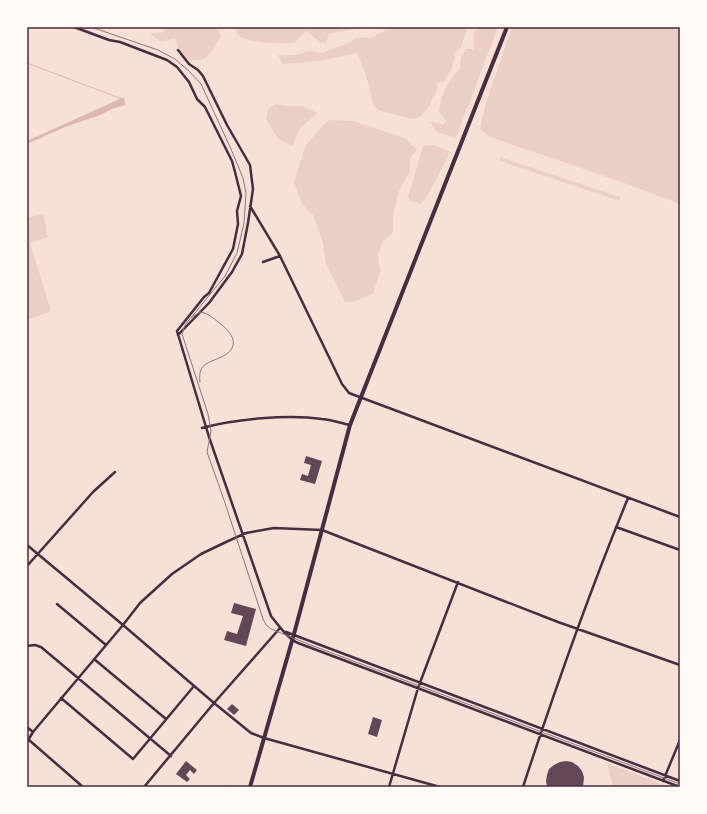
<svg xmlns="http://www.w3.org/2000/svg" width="707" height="814" font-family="Barlow,sans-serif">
	<rect width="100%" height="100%" fill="#f7e1d7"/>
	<path fill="#ebcfc5" d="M 162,27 L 217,27 L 221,36 C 210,55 206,65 182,58 L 175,38 L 161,42 L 150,34 L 165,32 Z
		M 234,27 L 365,27 L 329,34 L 326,43 L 320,42 L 306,31 L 294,43 C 281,43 248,44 238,35 C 236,33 235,29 234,27 Z
		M 391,27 L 468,27 L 461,47 L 456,52 L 451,70 L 444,81 L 437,84 L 437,90 L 433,97 L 430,105 L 420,117 L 413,119 L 380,111 L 374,106 L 365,72 L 357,53 L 319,61 L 283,64 L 278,55 L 295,55 L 310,51 L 323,53 C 334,46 346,47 356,38 L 371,38 Z
		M 479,27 L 498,27 L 456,138 L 437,132 L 430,122 L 435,122 L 443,125 L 446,121 L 439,112 C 440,96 449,79 460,68 L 461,58 L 466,49 L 474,49 L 474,32 Z
		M 512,27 L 680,27 L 680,204 L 619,181 L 490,137 L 480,129 L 486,103 Z
		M 275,104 L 287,106 L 303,106 L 317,113 L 300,128 L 292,146 L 278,139 L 266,119 L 268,109 Z
		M 329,120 L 352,121 L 405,138 L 417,150 L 410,157 L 410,171 L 399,191 L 393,214 L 393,233 L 383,241 L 378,255 L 380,272 L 373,294 L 352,302 L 345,302 L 326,264 L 323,243 L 313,215 L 302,204 L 294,182 L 305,147 L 320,128 Z
		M 435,145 L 449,151 L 448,157 L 426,198 L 421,204 L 411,201 L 408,197 L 423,146 Z
		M 500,157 L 620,197 L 620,201 L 500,161 Z
		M 43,214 L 48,237 L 30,243 L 51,311 L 27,320 L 27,218 Z
		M 607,763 L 669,787 L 613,787 Z"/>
	<path fill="#dcb8b0" d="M 124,97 L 125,105 L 112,109 L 100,115 L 65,127 L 27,144 L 27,141 Z"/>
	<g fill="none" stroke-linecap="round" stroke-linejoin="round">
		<path stroke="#dcb8b0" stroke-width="1" d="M 27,63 L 122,99"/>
	</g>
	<path fill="#644757" d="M 306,456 L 322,461 L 315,484 L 300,480 L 302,474 L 308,476 L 311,465 L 304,463 Z
		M 234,603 L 256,609 L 246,646 L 224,640 L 227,631 L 237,634 L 243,616 L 231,613 Z
		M 232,704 L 239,710 L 234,715 L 227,709 Z
		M 373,717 L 382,720 L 377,737 L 368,734 Z
		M 186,761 L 197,770 L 194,774 L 190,770 L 186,775 L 190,779 L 187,782 L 176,774 Z
		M 566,761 L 572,762 L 578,766 L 582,771 L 584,777 L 583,787 L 547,787 L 546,781 L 547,775 L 549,769 L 554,765 L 560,762 Z"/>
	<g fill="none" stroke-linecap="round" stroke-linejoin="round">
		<path stroke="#4a2c40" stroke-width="2.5" d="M 74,27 L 109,40 L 120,42 L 167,60 L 177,67 L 189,82 L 197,99 L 205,107 L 232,161 L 235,172 L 241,196 L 237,211 L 238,224 L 233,249 L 209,293 L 204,297 L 177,331 L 209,437 L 271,616 C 278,625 288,639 298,643 L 680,787
			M 178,50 L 189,64 L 198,70 L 203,76 L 227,125 L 250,165 L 253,189 L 248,223 L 242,254 L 232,272 L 209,303 L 178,335
			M 250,206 L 280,256 L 342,384 L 349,393 L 680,517
			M 263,262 L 280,256
			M 202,428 C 235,419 288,414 322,419 C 332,420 341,423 350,425
			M 616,527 L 680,550
			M 27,545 L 123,625 L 214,703 L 251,733 L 264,738 L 440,787
			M 27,566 L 93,492 L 115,472
			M 57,604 L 106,645
			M 286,632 L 680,781
			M 27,646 L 35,645 L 41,647 L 171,756
			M 94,659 L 166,719
			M 61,698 L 133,759 L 194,686
			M 27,727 L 33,732
			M 29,740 L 83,787
			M 27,742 L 33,732 L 123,625 L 140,603 L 172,574 L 201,554 L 226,542 L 246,533 L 274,528 L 322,530 L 558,622 L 680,665
			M 663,781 L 680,740
			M 144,787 L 214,703 L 280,628
			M 228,787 L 230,787
			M 389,787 L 418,688 L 458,582
			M 523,787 C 555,689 589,593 628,498"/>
		<path stroke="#4a2c40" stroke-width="4" d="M 250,787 L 294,634 L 350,425 L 507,27"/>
		<path stroke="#8f747c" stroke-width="1" d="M 91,27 L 158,50 L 175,59 L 189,71 L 201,84 L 231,149 L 243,178 L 246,193 L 244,223 L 237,253 L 225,276 L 185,325 L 182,334 L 208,414 L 211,431 L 207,452 L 224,500 L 263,619 L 266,625 L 271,629 L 308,644 L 680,784
			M 192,317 L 200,312 C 209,313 215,320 222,325 C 232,333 240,346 225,355 C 212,363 197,361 200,382"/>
	</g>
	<rect width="707" height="814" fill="none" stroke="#fffaf5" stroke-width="56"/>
	<rect x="28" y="28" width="651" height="758" fill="none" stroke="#4a2c40" stroke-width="1.5"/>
</svg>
